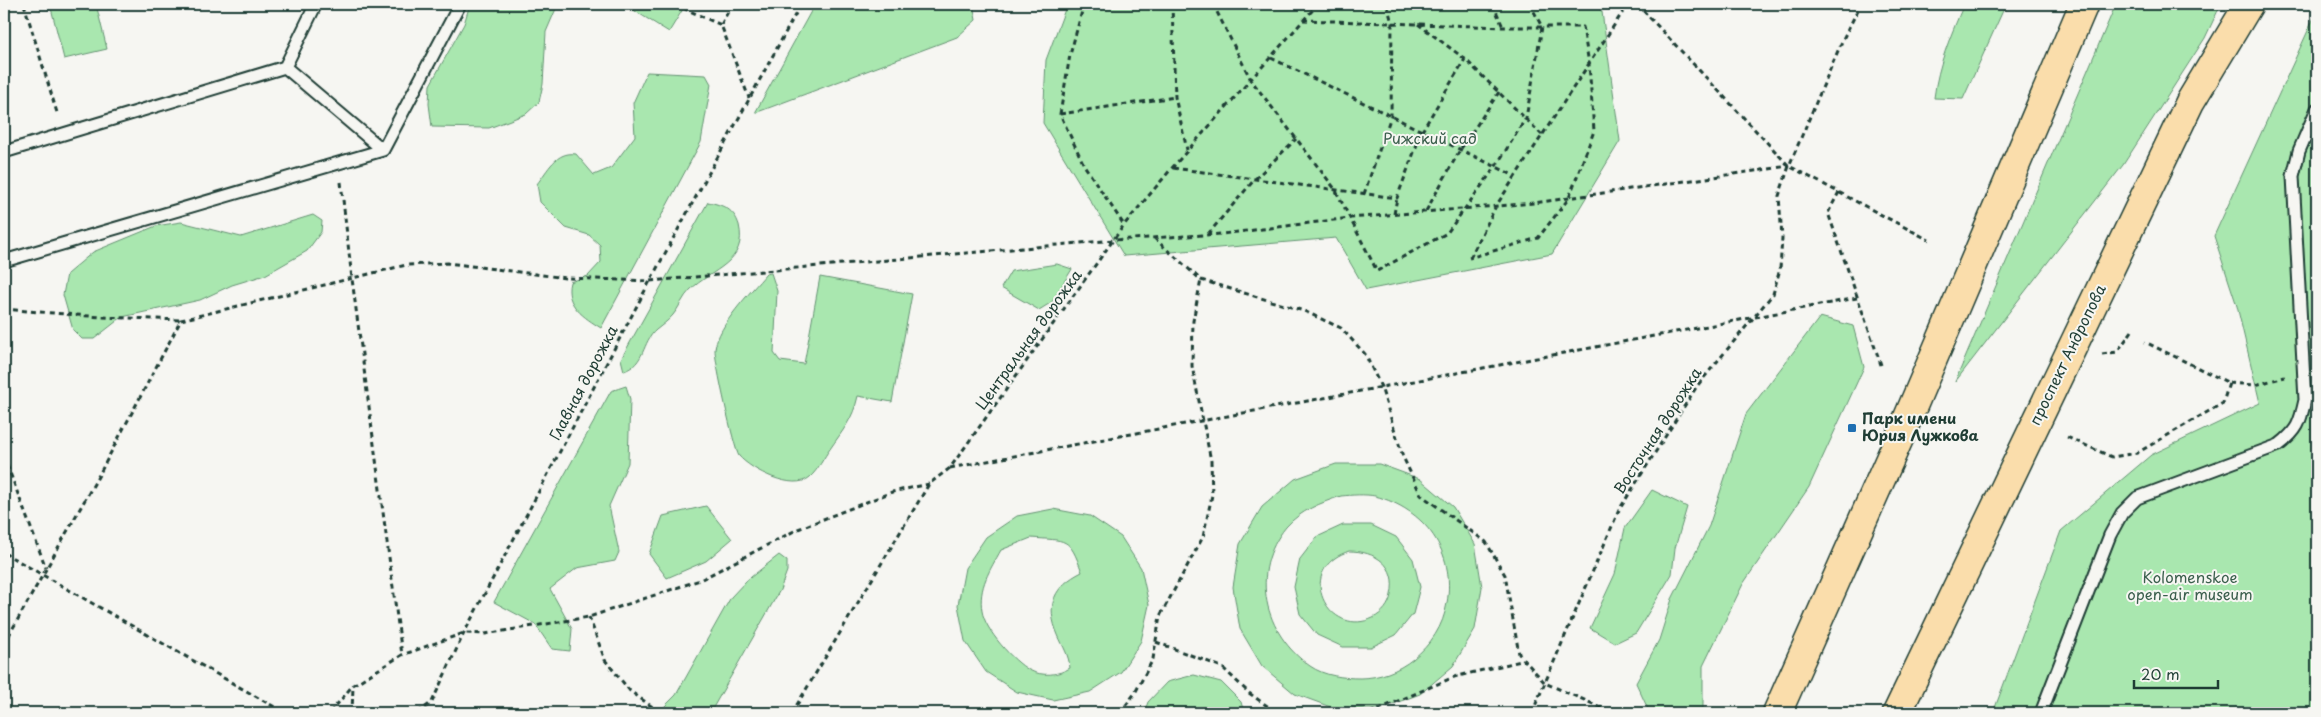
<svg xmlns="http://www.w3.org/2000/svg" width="2321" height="717" font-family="'Playpen Sans',sans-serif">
	<rect width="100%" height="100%" fill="#f6f6f2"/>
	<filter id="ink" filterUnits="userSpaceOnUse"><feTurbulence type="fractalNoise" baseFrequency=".02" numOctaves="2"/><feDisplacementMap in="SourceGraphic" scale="10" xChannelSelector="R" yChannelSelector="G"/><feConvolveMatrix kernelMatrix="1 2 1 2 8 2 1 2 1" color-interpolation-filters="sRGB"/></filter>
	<g filter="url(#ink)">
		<path fill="#a9e7af" stroke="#649272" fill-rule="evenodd" d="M 50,4 L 96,4 L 107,49 L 64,59 Z
			M 470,4 L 558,4 L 546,32 L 543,84 L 539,102 L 526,114 L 489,128 L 432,127 L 429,104 L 430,85 L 464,24 Z
			M 632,4 L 686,4 L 669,32 L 630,8 Z
			M 815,4 L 973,4 L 976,20 L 957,37 L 755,113 Z
			M 1067,4 L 1596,4 L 1602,12 L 1620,141 L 1552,254 L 1366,290 L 1336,238 L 1124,256 L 1043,123 L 1046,60 Z
			M 1964,4 L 2006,4 L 1963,99 L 1934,98 C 1938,64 1951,35 1964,4 Z
			M 2116,4 L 2221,4 L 2205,38 L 2123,165 L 1955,382 Z
			M 2317,11 L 2317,713 L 1993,713 L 2061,531 L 2151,455 L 2260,403 L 2237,306 L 2214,236 Z
			M 647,72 L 706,75 L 711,84 L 701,142 L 601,328 C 585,318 564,305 570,282 L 588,276 L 601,262 L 600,245 L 589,235 L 566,228 L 540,202 L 537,184 C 548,170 556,151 576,154 L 594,175 L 611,168 L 635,136 L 633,103 Z
			M 708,202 C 723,205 734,209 739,225 C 748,262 712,269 690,290 C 683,297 679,308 673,315 C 668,321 661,326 656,330 C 642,342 645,364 624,371 L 621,359 Z
			M 313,215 L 322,221 L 321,232 L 307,251 L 265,275 L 232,285 L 200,300 L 122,317 L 94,339 L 82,339 L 73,330 L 63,295 L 67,274 L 93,252 L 156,226 L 181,222 L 241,237 Z
			M 1057,264 L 1072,269 L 1052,302 L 1039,310 L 1001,288 L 1011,271 Z
			M 771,273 L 777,291 L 774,353 L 780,361 L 804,364 L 820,277 L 912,294 L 892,402 L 858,396 C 853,419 843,430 830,449 C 824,457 818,470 810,477 C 794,492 751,470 739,456 C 734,449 714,358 715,349 C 718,325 751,292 766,274 Z
			M 1820,317 L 1853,326 L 1864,367 L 1809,487 L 1743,584 L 1703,666 L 1703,713 L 1655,713 L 1648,709 L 1636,683 L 1659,640 L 1672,599 L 1709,526 L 1746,414 Z
			M 626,386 L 630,399 L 628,463 L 609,506 L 619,552 L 615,561 L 577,568 L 550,589 L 572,629 L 570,651 L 552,649 L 535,624 L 494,602 L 611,391 Z
			M 1336,464 L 1379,464 L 1420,479 L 1453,507 L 1475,544 L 1482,587 L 1475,629 L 1453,666 L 1420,694 L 1379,709 L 1336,709 L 1295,694 L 1262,666 L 1240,629 L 1233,587 L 1240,544 L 1262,507 L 1295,479 ZM 1341,496 C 1352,495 1365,494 1375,496 C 1425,509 1456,552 1447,603 C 1443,627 1431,644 1413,659 C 1398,671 1379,678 1360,678 C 1344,678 1324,676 1310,666 C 1264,634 1249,572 1286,527 C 1301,510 1321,503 1341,496 Z
			M 1652,490 L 1687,507 L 1675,548 L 1672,574 L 1636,633 L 1615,643 L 1590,628 L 1615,574 L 1625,528 Z
			M 706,506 L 732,539 L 706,561 L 667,578 L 649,554 L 663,516 Z
			M 1053,509 L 1090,516 L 1121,537 L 1141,568 L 1149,605 L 1141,641 L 1121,672 L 1090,692 L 1053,700 L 1017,692 L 986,672 L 965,641 L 958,605 L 965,568 L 986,537 L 1017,516 ZM 1031,538 C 1067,541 1069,536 1082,572 C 1054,586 1045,605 1058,635 C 1063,647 1069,655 1070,668 C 1059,675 1042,677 1029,670 C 1013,661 985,630 982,611 C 978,587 990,570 1001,550 Z
			M 1343,525 L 1371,525 L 1396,537 L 1413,559 L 1420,587 L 1413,614 L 1396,635 L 1371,647 L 1343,647 L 1317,635 L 1300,614 L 1294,587 L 1300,559 L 1317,537 ZM 1349,551 C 1375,551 1398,565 1391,595 C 1389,605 1383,613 1373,618 C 1333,637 1300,582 1335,558 C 1339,555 1344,553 1349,551 Z
			M 779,555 L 787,561 L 787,571 L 780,590 L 710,713 L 658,713 L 676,695 L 731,597 L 746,581 Z
			M 1194,675 L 1221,682 L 1241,702 L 1244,713 L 1144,713 L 1148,702 L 1167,682 Z"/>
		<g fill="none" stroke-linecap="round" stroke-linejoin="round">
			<g stroke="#1f3d34" stroke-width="15">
				<path id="service" d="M 285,67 L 383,150
					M 4,152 L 285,67 L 316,4
					M 4,261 L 383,150 L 460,4
					M 2041,713 L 2110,535 L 2122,513 L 2137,498 L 2279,445 C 2298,430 2300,423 2305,400 L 2293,176 L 2299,151 L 2317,109"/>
			</g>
			<g stroke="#1f3d34" stroke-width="31">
				<path id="primary" d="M 1777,713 L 1901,434 L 2084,4
					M 1897,713 L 2190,102 L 2249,4"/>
			</g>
			<path stroke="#1f3d34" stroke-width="3" stroke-dasharray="5 4" stroke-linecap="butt" d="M 24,4 L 58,116
				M 732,4 L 721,25 L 749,98
				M 1084,4 L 1070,55 L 1060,114 L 1084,165 L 1124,225
				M 1172,4 L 1175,97 L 1187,150
				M 1213,4 L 1251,80 L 1335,189 L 1377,271 L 1447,233 L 1496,166 L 1526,118 L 1542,27 L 1530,4
				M 1493,4 L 1503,27
				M 1637,4 L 1789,166 L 1929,240
				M 683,8 L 721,25
				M 1303,20 L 1503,27 L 1583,27 L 1589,64 L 1594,131 L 1569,198 L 1538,238 L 1469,258
				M 1418,24 L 1465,59 L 1542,135
				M 1271,58 L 1515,176
				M 1060,114 L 1175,97
				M 1173,168 L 1397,198 L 1422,131 L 1465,59
				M 341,182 L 352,279 L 402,655
				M 1839,192 L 1828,213 L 1881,365
				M 1364,194 L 1391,116 L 1392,23 L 1387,4
				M 1426,211 L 1460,150 L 1499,92
				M 1394,214 L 1397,198
				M 1208,234 L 1255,179 L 1296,139
				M 1154,238 L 1201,280 L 1304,311 L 1341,328 L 1365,354 L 1381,387 L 1403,457 L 1421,495 L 1486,542 L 1505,575 L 1519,654 L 1545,683 L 1614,713
				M 1470,258 L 1496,206 L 1628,4
				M 4,309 L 101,317 L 181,320
				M 2102,354 L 2117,352 L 2132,331
				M 2229,383 L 2255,385 L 2285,377
				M 2067,437 L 2112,457 L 2137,453 L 2223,403 L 2229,383 L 2145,342
				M 4,457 L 46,568
				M 950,468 L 1857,298
				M 4,553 L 285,713
				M 589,617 L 605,660 L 630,691 L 661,713
				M 1156,642 L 1222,667 L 1249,693 L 1277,713
				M 4,644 L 100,473 L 181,320 L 406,265 L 448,263 L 566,278 L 650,281 L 1114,240 L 1222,234 L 1350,218 L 1534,203 L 1789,166
				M 330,713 L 353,685 L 402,655 L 464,633 L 485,634 L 589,617 L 700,580 L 798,529 L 892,492 L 929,484
				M 352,713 L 353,686
				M 418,713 L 432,702 L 464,633 L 650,281 L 801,4
				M 792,713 L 929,484 L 950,468 L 1124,225 L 1172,168 L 1318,4
				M 1120,713 L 1135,693 L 1153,659 L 1160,616 L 1203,537 L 1212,495 L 1211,461 L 1192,366 L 1193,321 L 1201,280
				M 1370,713 L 1454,677 L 1525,660
				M 1532,713 L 1619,510 L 1697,386 L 1773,294 L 1780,269 L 1782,238 L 1779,196 L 1789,166 L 1843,39 L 1861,4"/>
			<use href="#service" stroke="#f6f6f2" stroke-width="11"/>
			<use href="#primary" stroke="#faddab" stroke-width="28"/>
		</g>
	</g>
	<rect fill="#1f6fb2" stroke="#f6f6f2" stroke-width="2" x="1847" y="423" width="10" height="10" rx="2.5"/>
	<g text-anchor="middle" stroke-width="4" stroke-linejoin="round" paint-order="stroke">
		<g font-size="15" fill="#3b5f4d" stroke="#f6f6f2">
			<text x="1430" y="144">Рижский сад</text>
			<text x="2190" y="583">Kolomenskoe<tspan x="2190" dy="17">open-air museum</tspan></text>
		</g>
		<g font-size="15" fill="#1f3d34" stroke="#f6f6f2">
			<text transform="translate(1029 340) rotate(-54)" y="5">Центральная дорожка</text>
			<text transform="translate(2068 355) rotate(-64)" y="5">проспект Андропова</text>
			<text transform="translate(584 383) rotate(-62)" y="5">Главная дорожка</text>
			<text transform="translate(1658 431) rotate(-57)" y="5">Восточная дорожка</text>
		</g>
		<g font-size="15" font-weight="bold" fill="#1f3d34" stroke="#f6f6f2" text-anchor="start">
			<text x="1862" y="424">Парк имени<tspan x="1862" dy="17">Юрия Лужкова</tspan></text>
		</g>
	</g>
	<rect width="2321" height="717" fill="none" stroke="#f6f6f2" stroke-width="20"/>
	<rect x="10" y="10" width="2301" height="697" fill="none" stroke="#1f3d34" stroke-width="2" filter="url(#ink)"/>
	<path d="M2134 680v8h84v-8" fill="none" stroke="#1f3d34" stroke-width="2.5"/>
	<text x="2141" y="680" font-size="15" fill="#1f3d34" stroke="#f6f6f2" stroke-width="4" paint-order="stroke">20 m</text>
</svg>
